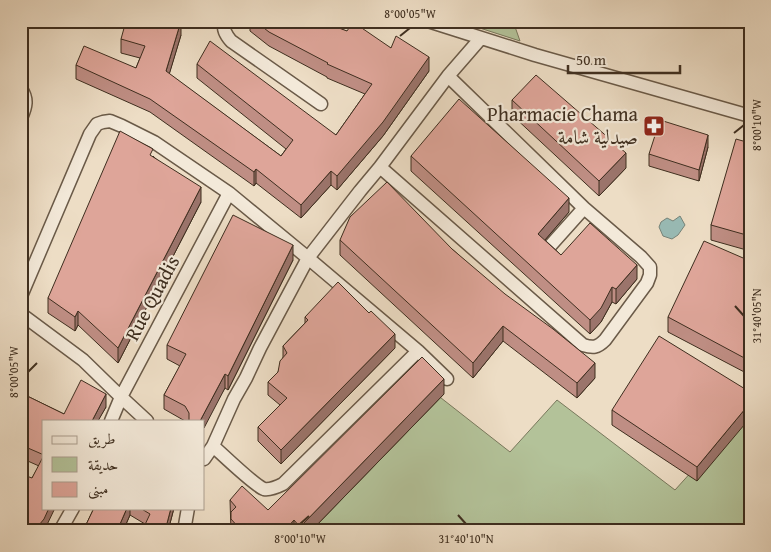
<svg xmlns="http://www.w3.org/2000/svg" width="771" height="552" font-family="'Gentium Book Plus',Amiri,serif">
	<rect width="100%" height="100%" fill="#edddc5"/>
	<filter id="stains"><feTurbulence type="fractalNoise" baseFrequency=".004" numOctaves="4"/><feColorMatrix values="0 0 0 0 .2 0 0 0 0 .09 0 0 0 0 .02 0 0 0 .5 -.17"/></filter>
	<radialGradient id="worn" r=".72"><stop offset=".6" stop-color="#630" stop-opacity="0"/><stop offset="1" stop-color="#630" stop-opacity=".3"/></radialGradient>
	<path fill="#b3c299" stroke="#78785c" d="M 458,21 L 513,21 L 520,41 Z
		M 436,394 L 510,452 L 557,400 L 675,490 L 750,407 L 750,531 L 299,531 Z"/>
	<path fill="#99bbb5" stroke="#758379" d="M 680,216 L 685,225 L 678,235 L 672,239 L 663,236 L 659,227 L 661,222 L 667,218 L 673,221 Z"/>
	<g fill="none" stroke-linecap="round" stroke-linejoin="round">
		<g stroke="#6a5a48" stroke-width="15">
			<path id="minor" d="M 225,21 C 222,29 226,35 231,41 L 321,104
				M 428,21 L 535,55 L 750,116
				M 21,89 C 28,99 26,107 21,118
				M 380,167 L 583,345 C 593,348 597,348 605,340 L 647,283 L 650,275 L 650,267 L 641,257 L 584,208 L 448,76
				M 550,246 L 584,208
				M 21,296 L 90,134 L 97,124 L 103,122 L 110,121 L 122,126 L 154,142 L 229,193 L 308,258 L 418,351 L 447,379
				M 21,314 L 83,360 L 121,397 L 147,421
				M 111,421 L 121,397 L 229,193
				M 213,446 C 222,454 255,486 264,489 C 270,490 277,487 283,484 L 418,351
				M 204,459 L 213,446 L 234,399 L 246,378 L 260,348 L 308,258 L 360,191 L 380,167 L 448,76 L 481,38
				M 60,531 L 73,508
				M 184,531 L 188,508"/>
		</g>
		<use href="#minor" stroke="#f3e9d9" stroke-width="12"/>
	</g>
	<path fill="#bf8e84" stroke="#3e2e1f" d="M 250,21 L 320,21 L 391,48 L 429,71 L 383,136 L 337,190 L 331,185 L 301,218 L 256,183 L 254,186 L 150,112 L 76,79 L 76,65 L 136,68 L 140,58 L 121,53 L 121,39 L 181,35 L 169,74 L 281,156 L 286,149 L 197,78 L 197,64 L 336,135 L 365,94 L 327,78 L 327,77 L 269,46 L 250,31 Z
		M 512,100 L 626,168 L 599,196 L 512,115 Z
		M 750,143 L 750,251 L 711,240 L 711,225 Z
		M 708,147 L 699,181 L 649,166 L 649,154 Z
		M 153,156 L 201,202 L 118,363 L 78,325 L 75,331 L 48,313 L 48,298 Z
		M 411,156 L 569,212 L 545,240 L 561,255 L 637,279 L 616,304 L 612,302 L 601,322 L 590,334 L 411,171 Z
		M 340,240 L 452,249 L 595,378 L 577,398 L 503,341 L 473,378 L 340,255 Z
		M 293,260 L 228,390 L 225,388 L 204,421 L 185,421 L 164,409 L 164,395 L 180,366 L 167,359 L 167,345 Z
		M 750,261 L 750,375 L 668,332 L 668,317 Z
		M 305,317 L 395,348 L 281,464 L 258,441 L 258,427 L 280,405 L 268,395 L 268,382 L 278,372 L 283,357 L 283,346 L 305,323 Z
		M 750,392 L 697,481 L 612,425 L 612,410 Z
		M 21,393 L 64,414 L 106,407 L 44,508 L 32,478 L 39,466 L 21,458 Z
		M 444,394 L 311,531 L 231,531 L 230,500 L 268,510 Z
		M 94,508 L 174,508 L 168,531 L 142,531 L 145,524 L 130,515 L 123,531 L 83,531 Z"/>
	<path fill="#9b746b" stroke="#3e2e1f" d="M 181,21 L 181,35 L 166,85 L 166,71 Z
		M 429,57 L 429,71 L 383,136 L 337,190 L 337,176 Z
		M 708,135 L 708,147 L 699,181 L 699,170 Z
		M 626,153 L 626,168 L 599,196 L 599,181 Z
		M 256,169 L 256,183 L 254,186 L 254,172 Z
		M 331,171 L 331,185 L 301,218 L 301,205 Z
		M 201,187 L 201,202 L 118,363 L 118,348 Z
		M 569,198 L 569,212 L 538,248 L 538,234 Z
		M 293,245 L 293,260 L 228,390 L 228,376 Z
		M 637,265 L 637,279 L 616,304 L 616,289 Z
		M 612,287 L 612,302 L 601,322 L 590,334 L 590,320 Z
		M 78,311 L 78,325 L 75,331 L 75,317 Z
		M 503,326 L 503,341 L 473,378 L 473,363 Z
		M 395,334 L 395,348 L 281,464 L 281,450 Z
		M 595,363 L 595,378 L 577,398 L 577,383 Z
		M 225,374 L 225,388 L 204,428 L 204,421 L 200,421 Z
		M 444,379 L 444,394 L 311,531 L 300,531 L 300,527 Z
		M 106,394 L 106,407 L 98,421 L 92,421 Z
		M 750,403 L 750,418 L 697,481 L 697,467 Z
		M 49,508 L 55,508 L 44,531 L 34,531 Z
		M 127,508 L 130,508 L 130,515 L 123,531 L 117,531 Z
		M 171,508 L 174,508 L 168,531 L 165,531 Z
		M 294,520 L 294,531 L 284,531 Z"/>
	<path fill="#dea599" stroke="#3e2e1f" d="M 126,21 L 181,21 L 166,71 L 281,156 L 293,140 L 197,64 L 210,41 L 336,135 L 372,84 L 327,64 L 328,63 L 269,32 L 255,21 L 320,21 L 347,31 L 353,22 L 391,48 L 396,36 L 429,57 L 383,122 L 337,176 L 331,171 L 301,205 L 256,169 L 254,172 L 150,99 L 76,65 L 84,46 L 136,68 L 145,46 L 121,39 Z
		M 536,75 L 626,153 L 599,181 L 512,100 Z
		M 459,99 L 569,198 L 538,234 L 561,255 L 590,223 L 637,265 L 616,289 L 612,287 L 601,308 L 590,320 L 411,156 Z
		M 660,120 L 708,135 L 699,170 L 649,154 Z
		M 120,131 L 153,149 L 150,155 L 201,187 L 118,348 L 78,311 L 75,317 L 48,298 Z
		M 736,139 L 750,143 L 750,236 L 711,225 Z
		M 387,182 L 452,249 L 505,294 L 553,329 L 595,363 L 577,383 L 503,326 L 473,363 L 340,240 L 350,217 Z
		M 233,215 L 293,245 L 228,376 L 225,374 L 200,421 L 189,421 L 189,413 L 185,406 L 164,395 L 186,354 L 167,345 Z
		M 704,241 L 750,261 L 750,361 L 668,317 Z
		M 338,282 L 369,313 L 371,311 L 395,334 L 281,450 L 258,427 L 287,398 L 268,382 L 278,372 L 280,361 L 287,353 L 283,346 L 308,320 L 305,317 Z
		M 659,336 L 750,392 L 750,403 L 697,467 L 612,410 Z
		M 422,357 L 444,379 L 300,527 L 294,520 L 284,531 L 237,531 L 240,529 L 231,519 L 231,512 L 236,507 L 230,500 L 242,486 L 268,510 Z
		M 81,380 L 106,394 L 92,421 L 44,421 L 44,508 L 49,508 L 44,519 L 34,531 L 21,531 L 21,474 L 32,478 L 44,455 L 21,445 L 21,393 L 64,414 Z
		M 94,508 L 127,508 L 117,531 L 83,531 Z
		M 140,508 L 171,508 L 165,531 L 142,531 L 150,514 Z"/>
	<path fill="none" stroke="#3e2e1f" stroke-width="2" d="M 400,36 L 410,28M 734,133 L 744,125M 735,306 L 744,316M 28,372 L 37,363M 458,515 L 466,524M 300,524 L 309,516"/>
	<defs>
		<g id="pharmacy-square" transform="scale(1.125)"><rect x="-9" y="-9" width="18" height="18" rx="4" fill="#8f2418" stroke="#f3e9d9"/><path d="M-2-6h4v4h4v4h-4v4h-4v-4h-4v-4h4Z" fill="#fff"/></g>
	</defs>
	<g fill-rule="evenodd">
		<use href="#pharmacy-square" x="654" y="126"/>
	</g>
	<g text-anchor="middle" stroke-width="4.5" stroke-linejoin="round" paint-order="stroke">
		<g font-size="20" fill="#3e2e1f" stroke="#f3e9d9" text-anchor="end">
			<text x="638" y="121">Pharmacie Chama<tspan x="638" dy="23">صيدلية شامة</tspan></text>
		</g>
		<g font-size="20" fill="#3e2e1f" stroke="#f3e9d9">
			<text transform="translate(152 298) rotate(-62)" y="7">Rue Quadis</text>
		</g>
	</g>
	<rect width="771" height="552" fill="none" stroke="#edddc5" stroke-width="55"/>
	<rect x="42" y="420" width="162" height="90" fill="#f3e9d9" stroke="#ab9e8f"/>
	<rect x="52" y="436" width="25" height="8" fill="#f3e9d9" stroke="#ab9e8f"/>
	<text x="88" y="444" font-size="15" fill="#3e2e1f">طريق</text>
	<rect x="52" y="457" width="25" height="15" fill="#b3c299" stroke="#ab9e8f"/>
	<text x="88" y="470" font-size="15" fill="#3e2e1f">حديقة</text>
	<rect x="52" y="482" width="25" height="15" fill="#dea599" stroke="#ab9e8f"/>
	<text x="88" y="494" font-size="15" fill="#3e2e1f">مبنى</text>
	<path d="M568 65v8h112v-8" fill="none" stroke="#3e2e1f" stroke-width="2.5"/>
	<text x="576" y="65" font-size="15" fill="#3e2e1f" stroke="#f3e9d9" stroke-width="4" paint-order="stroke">50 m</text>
	<rect x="28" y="28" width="716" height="496" fill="none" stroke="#3e2e1f" stroke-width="2"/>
	<g font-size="12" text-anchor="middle" fill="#3e2e1f">
		<text x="410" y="18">8°00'05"W</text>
		<text transform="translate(757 125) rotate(-90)" y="4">8°00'10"W</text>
		<text transform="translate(757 316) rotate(-90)" y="4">31°40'05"N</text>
		<text transform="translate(14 372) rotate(-90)" y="4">8°00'05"W</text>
		<text x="300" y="543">8°00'10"W</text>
		<text x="466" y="543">31°40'10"N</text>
	</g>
	<rect width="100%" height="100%" filter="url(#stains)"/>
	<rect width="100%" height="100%" fill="url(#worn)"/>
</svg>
